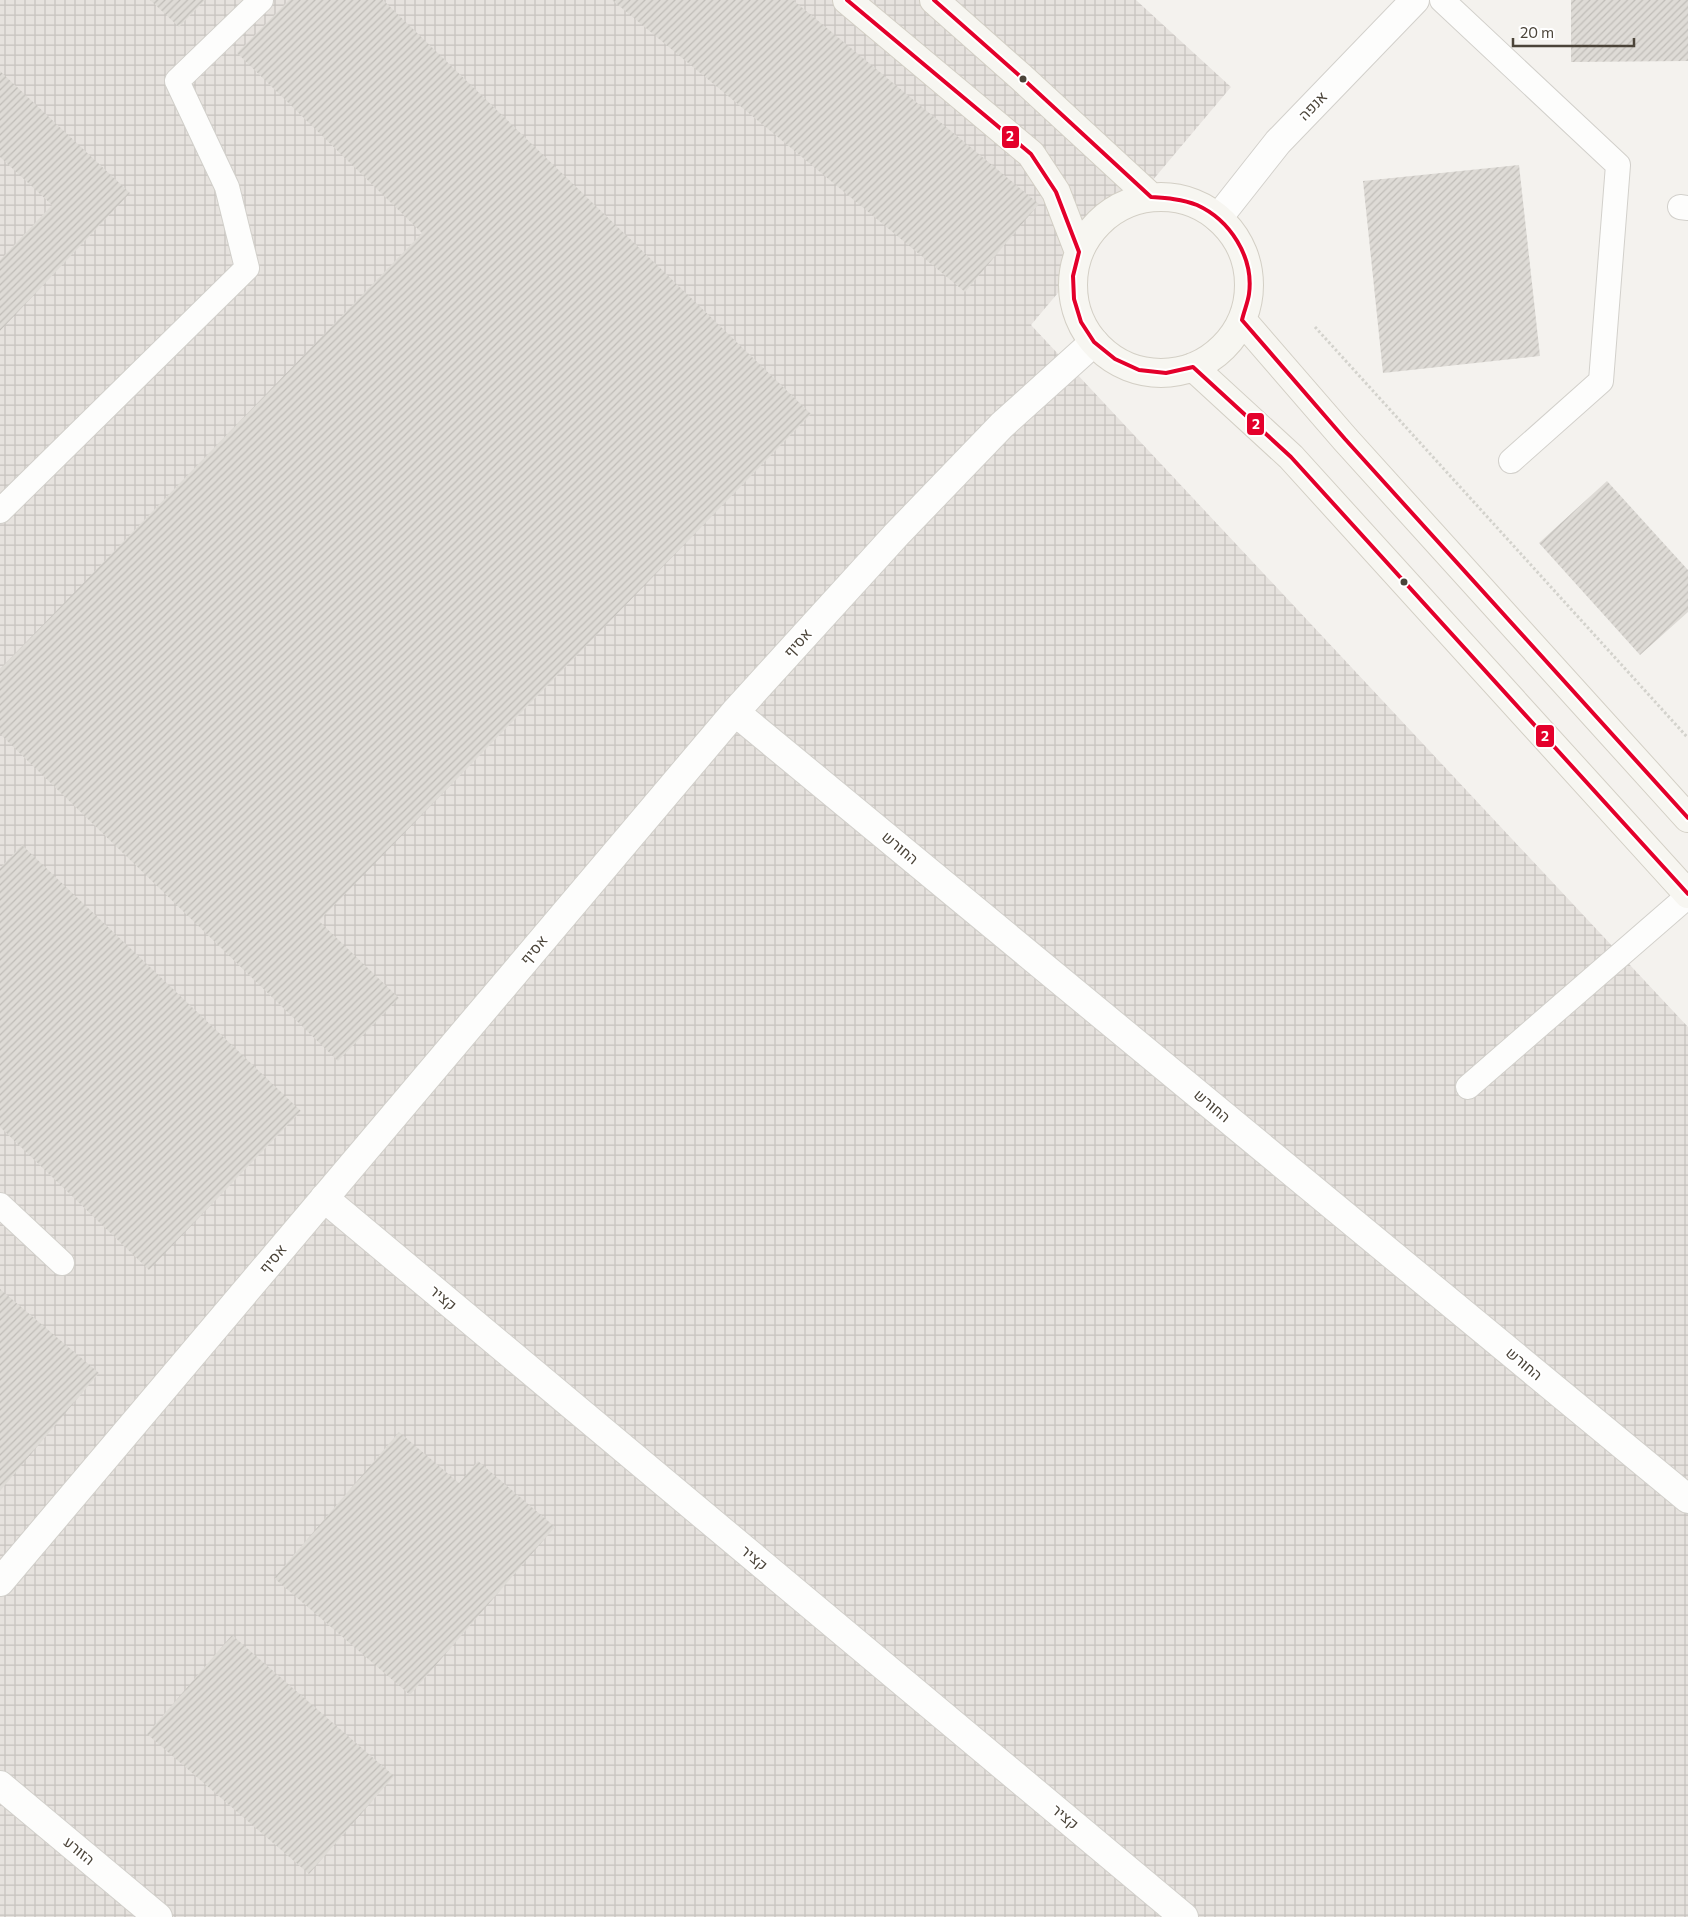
<svg xmlns="http://www.w3.org/2000/svg" width="1688" height="1917" font-family="Commissioner,Heebo,sans-serif">
	<defs>
		<pattern id="industrial-grid" width="8" height="8" patternUnits="userSpaceOnUse" patternTransform="scale(1.25)"><rect width="8" height="8" fill="#e6e2de"/><path d="M0 4h8M4 0v8" fill="none" stroke="#c7c3bf"/></pattern>
		<pattern id="building-hatch" width="6" height="6" patternUnits="userSpaceOnUse" patternTransform="scale(1.25)"><rect width="6" height="6" fill="#dedbd6"/><path d="M-1 1l2-2M0 6l6-6M5 7l2-2" fill="none" stroke="#c0bdb8"/></pattern>
	</defs>
	<rect width="100%" height="100%" fill="#f4f2ee"/>
	<path fill="url(#industrial-grid)" d="M 0,0 L 1136,0 L 1231,87 L 1031,325 L 1688,1027 L 1688,1917 L 0,1917 Z"/>
	<path fill="url(#building-hatch)" d="M 150,0 L 205,0 L 179,27 Z
		M 289,0 L 383,0 L 811,414 L 319,921 L 399,998 L 338,1061 L 0,734 L 0,669 L 422,233 L 237,53 Z
		M 612,0 L 793,0 L 1039,204 L 965,292 Z
		M 1571,0 L 1688,0 L 1688,61 L 1571,62 Z
		M 0,71 L 130,193 L 0,331 L 0,260 L 52,205 L 0,157 Z
		M 1519,165 L 1540,356 L 1383,373 L 1363,181 Z
		M 1607,481 L 1688,570 L 1688,612 L 1640,655 L 1539,543 Z
		M 22,845 L 301,1111 L 149,1270 L 0,1127 L 0,868 Z
		M 0,1289 L 99,1373 L 0,1491 Z
		M 399,1432 L 459,1483 L 478,1461 L 555,1527 L 410,1695 L 274,1578 Z
		M 232,1635 L 394,1776 L 309,1874 L 147,1734 Z"/>
	<g fill="none" stroke-linecap="round" stroke-linejoin="round">
		<g stroke="#d2d0cb" stroke-width="26">
			<path id="service" d="M 1442,0 L 1618,165 L 1601,381 L 1511,461
				M 1680,207 L 1688,208
				M 0,511 L 247,268 L 227,187 L 177,81 L 261,0
				M 1468,1087 L 1688,896
				M 0,1205 L 62,1263"/>
		</g>
		<g stroke="#d2d0cb" stroke-width="30">
			<path id="minor" d="M 1218,218 L 1278,142 L 1415,0
				M 735,712 L 1688,1499
				M 324,1198 L 1184,1917
				M 0,1582 L 735,712 L 896,535 L 1002,425 L 1094,342
				M 0,1785 L 158,1917"/>
		</g>
		<g stroke="#d3cfc5" stroke-width="30">
			<path id="secondary" d="M 847,0 L 1031,154 L 1056,192 L 1079,252
				M 934,0 L 1021,77 L 1151,197
				M1073 285a88 88 0 1 1 176 0a88 88 0 1 1-176 0Z
				M 1242,320 L 1345,439 L 1688,818
				M 1193,367 L 1291,457 L 1688,894"/>
		</g>
		<path stroke="#d3d2cc" stroke-width="3" stroke-dasharray="2.5 2.5" stroke-linecap="butt" d="M 1315,327 L 1688,738"/>
		<use href="#service" stroke="#fdfdfc" stroke-width="24"/>
		<use href="#minor" stroke="#fdfdfc" stroke-width="28"/>
		<use href="#secondary" stroke="#f7f6f1" stroke-width="28"/>
		<g stroke="#fff" stroke-width="8">
			<path id="bus-1" d="M 847,0 L 1031,154 L 1056,192 L 1079,252 L 1073,276 L 1074,299 L 1081,322 L 1094,342 L 1115,359 L 1139,370 L 1166,373 L 1193,367 L 1291,457 L 1688,894
				M 934,0 L 1021,77 L 1151,197 C 1166,198 1182,199 1197,205 C 1230,220 1254,257 1249,294 C 1248,302 1244,311 1242,320 L 1345,439 L 1688,818"/>
		</g>
		<use href="#bus-1" stroke="#e4002b" stroke-width="4"/>
	</g>
	<g fill="#4b4439" stroke="#fff" stroke-width="2">
		<circle cx="1023" cy="79" r="4.5"/>
		<circle cx="1404" cy="582" r="4.5"/>
	</g>
	<g text-anchor="middle" stroke-width="4" stroke-linejoin="round" paint-order="stroke">
		<g font-size="15" fill="#4b4439" stroke="#fff">
			<text transform="translate(1313 106) rotate(-46)" y="5">אנפה</text>
			<text transform="translate(798 643) rotate(-48)" y="5">אסיף</text>
			<text transform="translate(900 848) rotate(40)" y="5">החורש</text>
			<text transform="translate(534 950) rotate(-50)" y="5">אסיף</text>
			<text transform="translate(1212 1106) rotate(40)" y="5">החורש</text>
			<text transform="translate(273 1259) rotate(-50)" y="5">אסיף</text>
			<text transform="translate(443 1298) rotate(40)" y="5">קציר</text>
			<text transform="translate(1524 1364) rotate(40)" y="5">החורש</text>
			<text transform="translate(754 1558) rotate(40)" y="5">קציר</text>
			<text transform="translate(1065 1817) rotate(40)" y="5">קציר</text>
			<text transform="translate(79 1851) rotate(40)" y="5">הזורע</text>
		</g>
	</g>
	<g stroke="#fff" stroke-width="2">
		<rect x="1001" y="125" width="19" height="24" rx="5" fill="#e4002b"/>
		<rect x="1246" y="412" width="19" height="24" rx="5" fill="#e4002b"/>
		<rect x="1535" y="724" width="20" height="24" rx="5" fill="#e4002b"/>
	</g>
	<g font-size="14" text-anchor="middle" font-weight="bold" fill="#fff">
		<text x="1010" y="141">2</text>
		<text x="1256" y="429">2</text>
		<text x="1545" y="741">2</text>
	</g>
	<path d="M1513 38v8h121v-8" fill="none" stroke="#4b4439" stroke-width="2.5"/>
	<text x="1520" y="38" font-size="15" fill="#4b4439" stroke="#ffffff" stroke-width="4" paint-order="stroke">20 m</text>
</svg>
